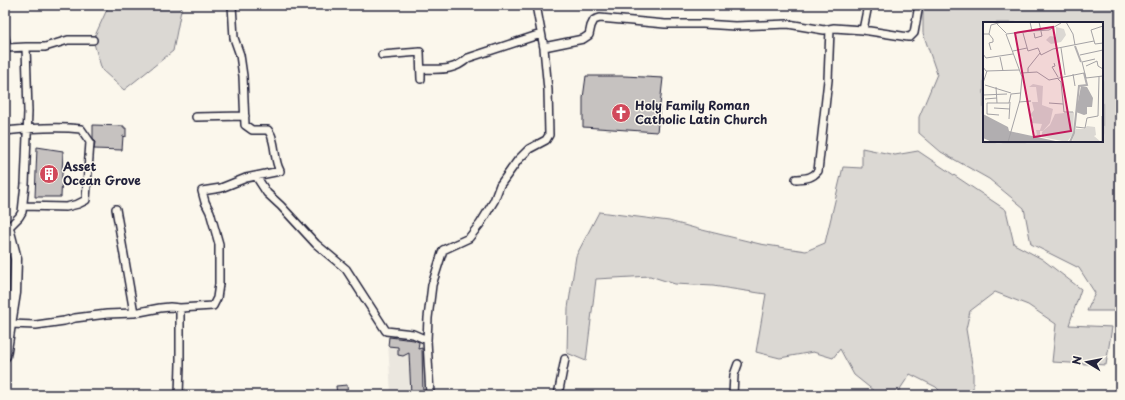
<svg xmlns="http://www.w3.org/2000/svg" width="1125" height="400" font-family="'Playpen Sans',sans-serif">
	<rect width="100%" height="100%" fill="#fbf7ec"/>
	<filter id="ink" filterUnits="userSpaceOnUse"><feTurbulence type="fractalNoise" baseFrequency=".025" numOctaves="2"/><feDisplacementMap in="SourceGraphic" scale="8" xChannelSelector="R" yChannelSelector="G"/><feConvolveMatrix kernelMatrix="1 2 1 2 8 2 1 2 1" color-interpolation-filters="sRGB"/></filter>
	<g filter="url(#ink)">
		<path fill="#ebe7df" d="M 388,333 L 410,335 L 424,341 L 427,395 L 391,395 L 388,342 Z"/>
		<path fill="#dbd8d3" stroke="#7e7d87" fill-rule="evenodd" d="M 109,5 L 182,5 L 173,51 L 124,90 L 102,70 L 93,40 Z
			M 923,5 L 1120,5 L 1120,311 L 1087,311 L 1095,293 L 1079,268 L 1031,244 L 1024,208 L 989,179 L 941,152 L 919,133 L 919,117 L 937,74 L 923,33 ZM 984,23 L 1102,23 L 1102,141 L 984,141 Z
			M 862,148 L 895,155 L 918,151 L 1006,210 L 1014,244 L 1042,259 L 1081,289 L 1069,325 L 1112,327 L 1106,365 L 1052,362 L 1056,324 L 1028,305 L 995,292 L 970,311 L 966,329 L 973,370 L 973,395 L 944,395 L 936,387 L 910,374 L 898,392 L 879,395 L 854,375 L 840,349 L 833,358 L 813,352 L 780,358 L 756,352 L 766,294 L 713,286 L 675,284 L 650,276 L 596,279 L 586,361 L 567,353 L 568,308 L 576,256 L 599,212 L 669,221 L 698,229 L 760,244 L 806,251 L 825,243 L 843,167 L 862,168 Z"/>
		<path fill="#c6c2c0" stroke="#22223b" d="M 586,76 L 624,76 L 663,78 L 657,132 L 583,127 L 583,98 Z
			M 93,125 L 124,126 L 124,128 L 126,128 L 126,137 L 123,136 L 122,150 L 94,149 L 95,142 L 93,138 Z
			M 37,147 L 63,151 L 61,197 L 35,197 Z
			M 389,337 L 414,340 L 419,342 L 418,349 L 422,348 L 423,395 L 411,395 L 409,353 L 403,356 L 398,355 L 398,347 L 388,346 Z
			M 347,385 L 348,395 L 337,395 L 336,386 Z"/>
		<g fill="none" stroke-linecap="round" stroke-linejoin="round">
			<g stroke="#22223b" stroke-width="10">
				<path id="street" d="M 863,30 L 868,5
					M 5,38 L 7,48 L 26,47 L 28,112 L 25,184 L 22,212 L 19,217 L 8,228
					M 26,47 L 45,47 L 68,40 L 93,40
					M 544,47 L 583,39 L 589,35 L 591,26 L 594,20 L 600,18 L 665,24 L 703,24 L 735,26 L 788,24 L 824,30 L 834,28 L 863,30 L 908,37 L 910,37 L 914,33 L 919,5
					M 382,55 L 420,52 L 421,79 L 421,69 C 439,69 453,72 468,58 L 541,34
					M 196,117 L 245,116
					M 5,131 C 31,128 56,126 81,129 L 90,142 L 86,200 L 78,204 L 66,207 L 23,206
					M 256,176 L 267,193 L 281,206 L 316,244 L 346,269 L 386,331 L 413,334 L 427,340
					M 796,179 C 806,178 811,179 818,171 L 828,80 L 830,29
					M 116,209 L 134,313
					M 10,324 L 36,325 L 64,321 L 75,318 L 107,314 L 134,313 L 160,308 L 170,307 L 180,308 L 213,306 L 217,298 L 219,284 L 219,244 L 210,212 L 205,202 L 202,191 L 221,188 L 246,178 L 280,171 C 274,160 276,149 272,138 C 272,135 269,132 268,130 L 252,130 L 245,125 L 243,76 L 240,55 L 234,38 L 232,5
					M 179,395 L 180,364 L 180,308
					M 430,395 L 427,340 L 428,318 L 432,285 L 443,250 L 469,238 L 480,224 L 494,201 L 500,185 L 518,160 L 529,149 L 546,140 L 549,135 L 548,90 L 544,48 L 536,5
					M 558,395 L 565,359
					M 733,395 L 734,375 L 738,364"/>
			</g>
			<g stroke="#22223b" stroke-width="13">
				<path id="secondary" d="M 5,227 L 8,228 L 16,259 L 15,293 L 5,356"/>
			</g>
			<use href="#street" stroke="#fbf7ec" stroke-width="7"/>
			<use href="#secondary" stroke="#fbf7ec" stroke-width="10"/>
		</g>
	</g>
	<defs>
		<g id="church-disc" transform="scale(1)"><circle r="9.5" fill="#d1495b" stroke="#fbf7ec"/><path d="M-1.2-6h2.4v3.5h3.3v2.4h-3.3V6h-2.4V-.1h-3.3v-2.4h3.3Z" fill="#fff"/></g>
		<g id="building-disc" transform="scale(1)"><circle r="9.5" fill="#d1495b" stroke="#fbf7ec"/><path d="M-4-6H4V6H1V3H-1V6H-4ZM-2.5-4.3h1.7v1.8h-1.7ZM.8-4.3h1.7v1.8H.8ZM-2.5-1h1.7V.8h-1.7ZM.8-1h1.7V.8H.8Z" fill="#fff"/></g>
	</defs>
	<g fill-rule="evenodd">
		<use href="#church-disc" x="621" y="113"/>
		<use href="#building-disc" x="49" y="174"/>
	</g>
	<g text-anchor="middle" stroke-width="3" stroke-linejoin="round" paint-order="stroke">
		<g font-size="12" font-weight="bold" fill="#22223b" stroke="#fbf7ec" text-anchor="start">
			<text x="635" y="110">Holy Family Roman<tspan x="635" dy="14">Catholic Latin Church</tspan></text>
			<text x="63" y="171">Asset<tspan x="63" dy="14">Ocean Grove</tspan></text>
		</g>
	</g>
	<g transform="translate(983 22)">
		<rect width="120" height="120" fill="#fbf7ec"/>
		<path d="M 73,5 L 81,7 L 83,13 L 78,20 L 68,22 L 63,18 L 67,14 L 73,15 ZM 50,62 L 60,64 L 59,83 L 70,87 L 67,101 L 60,109 L 57,109 L 57,113 L 54,113 L 53,108 L 57,108 L 59,102 L 48,101 L 50,95 L 47,93 L 51,88 L 49,80 L 55,80 L 53,65 L 46,65 ZM 91,90 L 90,112 L 84,120 L 59,115 L 59,110 L 67,103 L 72,92 ZM 104,104 L 112,105 L 113,113 L 111,114 L 118,120 L 89,119 L 93,107 L 101,107 Z" fill="#dbd8d3"/>
		<path d="M 98,64 L 104,65 L 110,76 L 109,85 L 104,85 L 104,92 L 101,93 L 93,90 ZM 0,92 L 25,105 L 26,109 L 77,120 L 9,120 L 0,116 Z" fill="#b1aeb0"/>
		<path fill="none" stroke="#b1aeb0" stroke-width="2" d="M 92,24 L 98,40M 87,120 L 91,111 L 96,64 L 104,63 L 101,51"/>
		<path fill="none" stroke="#a4a2a5" stroke-width="1" d="M 12,0 L 23,11M 83,0 L 90,12 L 92,23M 120,4 L 108,8 L 112,22 L 120,21M 49,9 L 66,8 L 78,1M 40,11 L 45,29 L 55,26 L 58,33 L 70,27 L 111,19M 51,11 L 52,16 L 59,14 L 56,0M 0,12 L 6,12 L 8,3 L 19,0M 6,12 L 10,17 L 10,20 L 6,21 L 8,28M 78,26 L 82,53M 30,29 L 44,26M 0,32 L 3,36 L 30,32M 97,33 L 120,28M 17,35 L 20,49M 112,37 L 99,40 L 103,56 L 120,54M 71,41 L 72,44 L 69,45 L 75,55M 103,44 L 114,39 L 115,44 L 120,47M 0,45 L 3,49 L 36,48M 45,50 L 45,46 L 57,31M 38,51 L 54,50 L 66,58 L 101,51M 90,52 L 92,64M 74,56 L 78,60 L 81,90 L 90,90M 0,61 L 4,49M 2,63 L 28,71M 13,65 L 14,81M 0,73 L 24,72M 2,77 L 14,76M 36,80 L 48,79M 66,81 L 80,82M 11,86 L 27,87M 16,93 L 4,92 L 4,81 L 26,81 L 28,72 L 38,71M 119,94 L 119,120M 26,97 L 27,80M 93,105 L 102,106 L 104,96 L 115,94 L 116,55M 25,120 L 37,78 L 39,55 L 23,12 L 49,9 L 47,0"/>
		<path fill="#c2185b" fill-opacity="0.15" stroke="#c2185b" stroke-width="2" d="M 70,5 L 88,109 L 51,115 L 32,11 Z"/>
		<rect width="120" height="120" fill="none" stroke="#22223b" stroke-width="2"/>
	</g>
	<rect width="1125" height="400" fill="none" stroke="#fbf7ec" stroke-width="20"/>
	<rect x="10" y="10" width="1105" height="380" fill="none" stroke="#22223b" stroke-width="1.5" filter="url(#ink)"/>
	<g transform="translate(1087 362) rotate(280)" stroke="#fbf7ec" stroke-width="3" paint-order="stroke">
	<path d="M0-3L7 15L0 10L-7 15Z" fill="#22223b"/>
	<text y="-6" font-size="11" font-weight="bold" text-anchor="middle" fill="#22223b">N</text>
	</g>
</svg>
